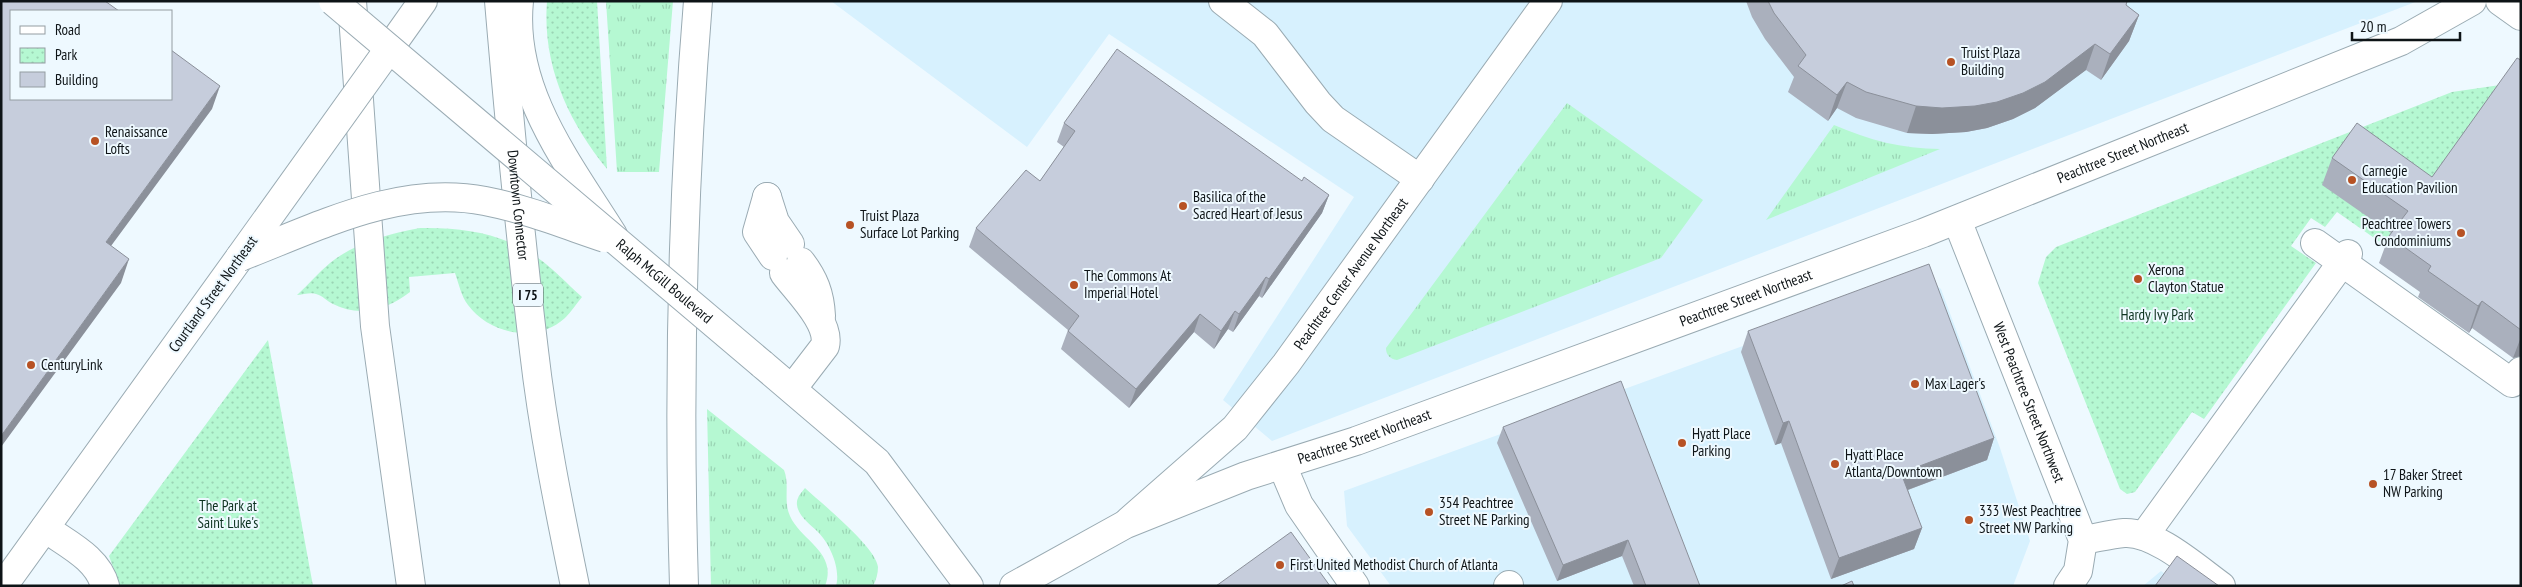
<svg xmlns="http://www.w3.org/2000/svg" width="2522" height="587" font-family="'PT Sans Narrow',sans-serif">
	<defs>
		<pattern id="grass-tufts" width="24" height="20" patternUnits="userSpaceOnUse" patternTransform="scale(1.25)"><rect width="24" height="20" fill="#b5f8d2"/><path d="M3 7l-1-3M5 7V3M7 7l1-3M15 17l-1-3M17 17v-4M19 17l1-3" fill="none" stroke="#9ad4b4"/></pattern>
		<pattern id="park-dots" width="8" height="8" patternUnits="userSpaceOnUse" patternTransform="scale(1.25)"><rect width="8" height="8" fill="#b5f8d2"/><path d="M2 2h.1M6 6h.1" fill="none" stroke="#9ad4b4" stroke-width="1.8" stroke-linecap="round"/></pattern>
	</defs>
	<rect width="100%" height="100%" fill="#eef9ff"/>
	<path fill="#d7f1fe" d="M 831,1 L 2418,1 L 1272,441 L 1223,400 L 1354,197 L 1109,34 L 1027,147 Z
		M 1927,279 L 1941,289 L 2000,448 L 2030,541 L 2013,586 L 1391,586 L 1347,526 L 1344,491 Z
		M 2161,571 L 2182,586 L 2143,586 Z"/>
	<path fill="url(#grass-tufts)" d="M 606,1 L 673,1 L 659,172 L 617,172 Z
		M 1567,103 L 1703,200 L 1661,258 L 1397,360 C 1390,359 1386,355 1386,348 Z
		M 1834,125 C 1869,140 1902,149 1940,149 L 1766,220 Z
		M 707,409 L 784,470 C 790,485 783,501 790,516 C 801,541 838,552 825,586 L 711,586 Z
		M 805,488 C 821,503 876,547 878,567 C 878,574 876,580 873,586 L 836,586 C 841,569 830,544 818,532 C 811,525 798,516 797,505 C 796,498 801,493 805,488 Z"/>
	<path fill="url(#park-dots)" d="M 547,1 L 597,1 L 607,169 C 568,121 542,65 547,1 Z
		M 2507,84 L 2390,249 L 2337,212 L 2325,227 L 2311,218 L 2291,246 L 2316,263 L 2204,419 L 2192,412 L 2135,492 L 2127,494 L 2120,489 L 2038,283 L 2046,257 L 2056,247 L 2452,92 Z
		M 420,228 C 462,227 503,233 538,258 C 554,269 567,284 582,297 C 576,304 571,312 565,318 C 537,344 489,334 468,305 C 461,296 459,284 455,273 L 409,277 L 410,292 C 388,309 360,318 333,304 C 328,302 322,295 316,294 C 311,292 302,295 297,295 C 308,285 318,273 330,263 C 356,242 389,234 420,228 Z
		M 268,340 L 313,586 L 120,586 L 109,556 Z"/>
	<g fill="none" stroke-linecap="round" stroke-linejoin="round">
		<g stroke="#9aabb3" stroke-width="30">
			<g id="minor">
				<path d="M 1223,1 L 1265,34 L 1318,103 L 1333,119 L 1420,179"/>
				<path d="M 767,197 L 757,232 L 773,256"/>
				<path d="M 767,197 L 775,222 L 790,244"/>
				<path id="s1" d="M 1957,220 L 2083,540 L 2078,571 L 2068,586"/>
				<path d="M 2315,243 L 2512,383 L 2521,371"/>
				<path d="M 801,262 C 814,279 820,294 821,316"/>
				<path d="M 784,273 C 798,292 831,323 825,346 L 792,389"/>
				<path d="M 1282,465 L 1299,505 L 1355,586"/>
				<path id="s2" d="M 1129,521 L 1235,428 L 1286,364 L 1548,1"/>
				<path d="M 45,528 C 67,544 98,558 105,586"/>
				<path d="M 2144,536 L 2348,254"/>
				<path d="M 2083,540 C 2096,538 2111,534 2124,533 C 2155,531 2196,568 2221,586"/>
				<path d="M 1508,586 L 1509,585"/>
			</g>
		</g>
		<g stroke="#9aabb3" stroke-width="30">
			<g id="major">
				<path d="M 519,1 C 510,90 568,163 613,235"/>
				<path d="M 2500,1 L 2521,16"/>
				<path d="M 389,49 L 423,1"/>
				<path d="M 762,364 L 877,462 L 969,586"/>
				<path d="M 3,586 L 240,257"/>
				<path id="s3" d="M 1014,586 L 1126,524 L 1246,476 L 1356,441 L 1923,233 L 2401,41 L 2472,1"/>
			</g>
		</g>
		<g stroke="#9aabb3" stroke-width="30">
			<g id="highway">
				<path d="M 352,1 L 375,326 L 411,586"/>
				<path id="s4" d="M 499,1 C 509,118 520,235 534,351 C 543,430 559,508 575,586"/>
				<path d="M 684,586 C 678,391 682,196 698,1"/>
			</g>
		</g>
		<use href="#minor" stroke="#fff" stroke-width="28"/>
		<use href="#major" stroke="#fff" stroke-width="28"/>
		<use href="#highway" stroke="#fff" stroke-width="28"/>
		<g stroke="#9aabb3" stroke-width="30" stroke-linecap="butt">
			<g id="major-bridge">
				<path id="s5" d="M 333,1 L 762,364"/>
				<path d="M 240,257 C 318,227 399,184 485,201 C 526,209 566,225 605,238"/>
				<path d="M 240,257 L 389,49"/>
			</g>
		</g>
		<use href="#major-bridge" stroke="#fff" stroke-width="28"/>
	</g>
	<path fill="#aab0bd" d="M 1746,1 L 2128,1 L 2126,5 L 2139,15 L 2129,41 L 2101,80 L 2086,70 L 2035,108 L 2013,119 L 1987,128 L 1966,132 L 1932,134 L 1907,133 L 1856,118 L 1837,108 L 1828,121 L 1788,92 L 1794,77 L 1765,39 L 1752,17 Z
		M 2521,60 L 2521,356 L 2513,358 L 2472,328 L 2469,333 L 2418,297 L 2420,292 L 2379,263 L 2389,236 L 2391,233 L 2322,185 L 2332,158 L 2432,177 Z
		M 1064,123 L 1302,181 L 1329,195 L 1322,213 L 1262,298 L 1259,296 L 1233,332 L 1228,329 L 1214,349 L 1194,332 L 1129,408 L 1061,349 L 1068,330 L 969,247 L 976,228 L 1040,181 L 1064,147 L 1057,142 Z
		M 1748,331 L 1994,438 L 1987,460 L 1908,490 L 1922,528 L 1914,549 L 1831,579 L 1781,443 L 1775,445 L 1741,352 Z
		M 1503,427 L 1700,586 L 1634,586 L 1622,556 L 1557,581 L 1497,443 Z"/>
	<path fill="#8b909a" d="M 2139,15 L 2129,41 L 2101,80 L 2110,54 Z
		M 2095,44 L 2086,70 L 2035,108 L 2013,119 L 1987,128 L 1966,132 L 1932,134 L 1907,133 L 1916,106 Z
		M 1847,82 L 1837,108 L 1828,121 L 1837,95 Z
		M 220,86 L 212,109 L 97,265 L 106,242 Z
		M 1329,195 L 1322,213 L 1262,298 L 1269,279 Z
		M 129,259 L 121,283 L 1,447 L 1,436 Z
		M 1266,277 L 1259,296 L 1233,332 L 1239,314 Z
		M 2482,301 L 2472,328 L 2469,333 L 2478,306 Z
		M 1235,311 L 1228,329 L 1214,349 L 1221,331 Z
		M 1200,314 L 1194,332 L 1129,408 L 1136,389 Z
		M 2521,337 L 2521,356 L 2513,358 Z
		M 1789,421 L 1781,443 L 1775,445 L 1783,423 Z
		M 1994,438 L 1987,460 L 1894,495 L 1901,473 Z
		M 1922,528 L 1914,549 L 1831,579 L 1839,558 Z
		M 1628,540 L 1622,556 L 1557,581 L 1563,565 Z"/>
	<path fill="#c6cddc" stroke="#8b909a" d="M 1,1 L 105,1 L 119,11 L 11,11 L 11,99 L 171,99 L 171,50 L 220,86 L 106,242 L 129,259 L 1,436 Z
		M 1768,1 L 2127,1 L 2126,5 L 2139,15 L 2110,54 L 2095,44 L 2045,82 L 2023,93 L 1997,102 L 1975,106 L 1942,108 L 1916,106 L 1866,92 L 1847,82 L 1837,95 L 1798,66 L 1806,55 L 1774,13 Z
		M 1117,49 L 1302,181 L 1304,177 L 1329,195 L 1269,279 L 1266,277 L 1239,314 L 1235,311 L 1221,331 L 1200,314 L 1136,389 L 1068,331 L 1079,316 L 976,228 L 1026,170 L 1040,181 L 1075,131 L 1064,123 Z
		M 2517,58 L 2521,60 L 2521,330 L 2482,301 L 2478,306 L 2428,271 L 2431,266 L 2389,236 L 2408,211 L 2332,158 L 2357,123 L 2432,177 Z
		M 1929,264 L 1994,438 L 1901,473 L 1922,528 L 1839,558 L 1789,421 L 1783,423 L 1748,331 Z
		M 1621,381 L 1700,586 L 1646,586 L 1628,540 L 1563,565 L 1503,427 Z
		M 1291,532 L 1330,586 L 1216,586 Z
		M 2177,556 L 2219,586 L 2155,586 Z
		M 1852,581 L 1854,586 L 1841,586 Z"/>
	<g fill="#b75224" stroke="#eef9ff" stroke-width="2">
		<circle cx="1951" cy="62" r="5"/>
		<circle cx="95" cy="141" r="5"/>
		<circle cx="2352" cy="180" r="5"/>
		<circle cx="1183" cy="206" r="5"/>
		<circle cx="850" cy="225" r="5"/>
		<circle cx="2461" cy="233" r="5"/>
		<circle cx="2138" cy="279" r="5"/>
		<circle cx="1074" cy="285" r="5"/>
		<circle cx="31" cy="365" r="5"/>
		<circle cx="1915" cy="384" r="5"/>
		<circle cx="1682" cy="443" r="5"/>
		<circle cx="1835" cy="464" r="5"/>
		<circle cx="2373" cy="484" r="5"/>
		<circle cx="1429" cy="512" r="5"/>
		<circle cx="1969" cy="520" r="5"/>
		<circle cx="1280" cy="565" r="5"/>
	</g>
	<g text-anchor="middle" stroke-width="4" stroke-linejoin="round" paint-order="stroke">
		<rect fill="#eef9ff" stroke="#51595d" stroke-width="1" x="513" y="283.5" width="30" height="23" rx="4"/>
		<g font-size="14" font-weight="bold" fill="#0e1417">
			<text x="528" y="300">I 75</text>
		</g>
		<g font-size="15" fill="#0e1417" stroke="#eef9ff" text-anchor="start">
			<text x="1961" y="58">Truist Plaza<tspan x="1961" dy="17">Building</tspan></text>
			<text x="105" y="137">Renaissance<tspan x="105" dy="17">Lofts</tspan></text>
			<text x="2362" y="176">Carnegie<tspan x="2362" dy="17">Education Pavilion</tspan></text>
			<text x="1193" y="202">Basilica of the<tspan x="1193" dy="17">Sacred Heart of Jesus</tspan></text>
			<text x="860" y="221">Truist Plaza<tspan x="860" dy="17">Surface Lot Parking</tspan></text>
			<text x="2451" y="229" text-anchor="end">Peachtree Towers<tspan x="2451" dy="17">Condominiums</tspan></text>
			<text x="2148" y="275">Xerona<tspan x="2148" dy="17">Clayton Statue</tspan></text>
			<text x="1084" y="281">The Commons At<tspan x="1084" dy="17">Imperial Hotel</tspan></text>
			<text x="41" y="370">CenturyLink</text>
			<text x="1925" y="389">Max Lager's</text>
			<text x="1692" y="439">Hyatt Place<tspan x="1692" dy="17">Parking</tspan></text>
			<text x="1845" y="460">Hyatt Place<tspan x="1845" dy="17">Atlanta/Downtown</tspan></text>
			<text x="2383" y="480">17 Baker Street<tspan x="2383" dy="17">NW Parking</tspan></text>
			<text x="1439" y="508">354 Peachtree<tspan x="1439" dy="17">Street NE Parking</tspan></text>
			<text x="1979" y="516">333 West Peachtree<tspan x="1979" dy="17">Street NW Parking</tspan></text>
			<text x="1290" y="570">First United Methodist Church of Atlanta</text>
		</g>
		<g font-size="15" fill="#0e1417" stroke="#eef9ff">
			<text dy="5" stroke="none"><textPath href="#s3" startOffset="1192">Peachtree Street Northeast</textPath></text>
			<text dy="5" stroke="none"><textPath href="#s4" startOffset="205">Downtown Connector</textPath></text>
			<text dy="5" stroke="none"><textPath href="#s2" startOffset="334">Peachtree Center Avenue Northeast</textPath></text>
			<text dy="5" stroke="none"><textPath href="#s5" startOffset="434">Ralph McGill Boulevard</textPath></text>
			<text transform="translate(213 294) rotate(-54)" y="5">Courtland Street Northeast</text>
			<text dy="5" stroke="none"><textPath href="#s3" startOffset="788">Peachtree Street Northeast</textPath></text>
			<text dy="5" stroke="none"><textPath href="#s1" startOffset="196">West Peachtree Street Northwest</textPath></text>
			<text dy="5" stroke="none"><textPath href="#s3" startOffset="382">Peachtree Street Northeast</textPath></text>
		</g>
		<g font-size="15" fill="#0e3321" stroke="#eef9ff">
			<text x="2157" y="320">Hardy Ivy Park</text>
			<text x="228" y="511">The Park at<tspan x="228" dy="17">Saint Luke's</tspan></text>
		</g>
	</g>
	<rect width="2522" height="587" fill="none" stroke="#0e1417" stroke-width="5"/>
	<rect x="10" y="10" width="162" height="90" fill="#eef9ff" stroke="#949da2"/>
	<rect x="20" y="26" width="25" height="8" fill="#ffffff" stroke="#949da2"/>
	<text x="55" y="35" font-size="15" fill="#0e1417">Road</text>
	<rect x="20" y="48" width="25" height="15" fill="url(#park-dots)" stroke="#949da2"/>
	<text x="55" y="60" font-size="15" fill="#0e1417">Park</text>
	<rect x="20" y="72" width="25" height="15" fill="#c6cddc" stroke="#949da2"/>
	<text x="55" y="85" font-size="15" fill="#0e1417">Building</text>
	<path d="M2352 32v8h108v-8" fill="none" stroke="#0e1417" stroke-width="2.5"/>
	<text x="2360" y="32" font-size="15" fill="#0e1417" stroke="#eef9ff" stroke-width="4" paint-order="stroke">20 m</text>
</svg>
